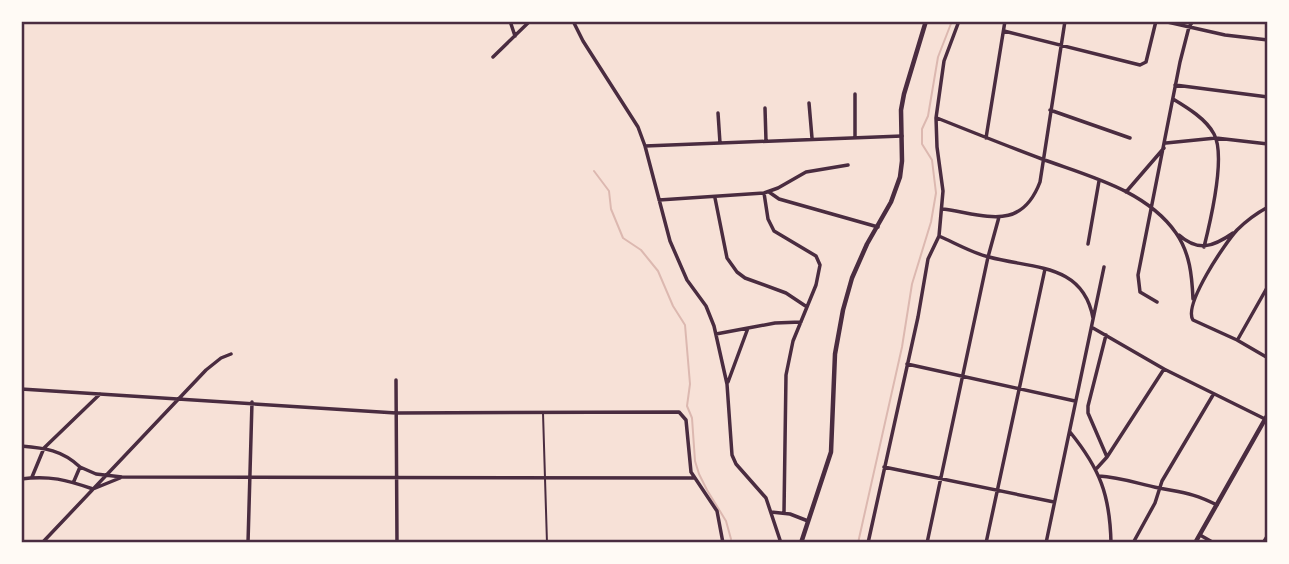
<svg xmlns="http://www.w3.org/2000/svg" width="1289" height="564" font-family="'Source Sans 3',sans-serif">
	<rect width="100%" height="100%" fill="#f7e1d7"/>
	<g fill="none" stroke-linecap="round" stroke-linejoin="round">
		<path stroke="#dcb8b0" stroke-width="2" d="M 594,171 L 609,191 L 611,209 L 623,238 L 641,250 L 658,271 L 673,306 L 685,325 L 690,384 L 687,406 L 692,418 L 695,461 L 699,474 L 707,490 L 726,521 L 731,539
			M 858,543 L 902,347 L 912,284 L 931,222 L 936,193 L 932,160 L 922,144 L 922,129 L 928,116 L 938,57 L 952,21"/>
		<path stroke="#4a2c40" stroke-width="2" d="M 543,413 L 547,543"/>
		<path stroke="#4a2c40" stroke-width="3.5" d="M 510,21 L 515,36
			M 573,21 L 583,41 L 638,127 L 645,146 L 670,241 L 687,280 L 706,306 L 714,326 L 727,384 L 732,455 L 736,464 L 766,498 L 781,543
			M 1163,21 L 1225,35 L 1268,40
			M 1004,31 L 1140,65 L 1146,62 L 1156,21
			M 493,57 L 530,21
			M 1175,85 L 1268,97
			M 855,94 L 855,136
			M 1173,99 C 1188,108 1206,119 1214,134 C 1226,156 1210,223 1204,247
			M 809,103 L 812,138
			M 765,108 L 766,141
			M 1050,110 L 1130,138
			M 718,113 L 720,143
			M 937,118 C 972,132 1007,146 1042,159 C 1088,176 1146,190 1176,233 C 1190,253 1192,276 1193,299
			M 986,138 L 1005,21
			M 1166,143 L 1216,138 L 1268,144
			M 645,146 L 902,136
			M 769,192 L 779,199 L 878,227
			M 1126,192 L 1164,148
			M 764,193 L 768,219 L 774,231 L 816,256 L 820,265 L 816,285 L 793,341 L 786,375 L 784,512
			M 715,198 L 727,258 L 737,272 L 745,278 L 786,293 L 807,307
			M 659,200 L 764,193 L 778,188 L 806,172 L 848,165
			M 1268,207 C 1257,213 1246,221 1237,230 C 1225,243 1183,305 1193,320 L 1237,340 L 1268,358
			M 943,209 C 986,215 1021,232 1040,182 L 1065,21
			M 1179,235 C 1198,252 1213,247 1233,233
			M 939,236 C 955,243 972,253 989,257 C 1033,269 1083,263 1093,318
			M 1088,244 L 1099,181
			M 1157,302 L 1140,292 L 1138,275 L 1180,62 L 1189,27 L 1193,21
			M 1093,328 L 1164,369 L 1265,419
			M 716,334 L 748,328
			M 1106,335 L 1088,406 L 1088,413 L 1107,457
			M 1238,339 L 1268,286
			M 907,364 L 1075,401
			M 396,380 L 397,543
			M 728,382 L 748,328 L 775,323 L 801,322
			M 21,389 L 396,413 L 679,412 L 686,420 L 691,472 L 717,511 L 723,543
			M 1070,432 C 1100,469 1110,495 1111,543
			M 21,446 C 45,448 62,450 80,467 L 74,481
			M 80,467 L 96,474 L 122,477 L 694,478
			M 884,467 L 1054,502
			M 1097,468 L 1107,457 L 1164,369
			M 1099,476 C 1120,477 1139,484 1159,488 C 1184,493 1193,493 1217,505
			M 32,477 L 44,448 L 100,394
			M 21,479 C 49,475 67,480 93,489 L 120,478
			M 771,512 L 790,514 L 808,521
			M 1200,535 L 1214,543
			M 42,543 L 206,370 L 221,358 L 231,354
			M 248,543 L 252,402
			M 868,543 L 918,317 L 928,259 L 939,236 L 943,191 L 937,147 L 936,118 L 944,61 L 959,21
			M 927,543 L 988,257 L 999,217
			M 986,543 L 1045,269
			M 1046,543 L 1104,267
			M 1133,543 L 1155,503 L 1162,481 L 1213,395
			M 1263,543 L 1268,535"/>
		<path stroke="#4a2c40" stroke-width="4.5" d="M 1195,543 L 1268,414"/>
		<path stroke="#4a2c40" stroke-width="4.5" d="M 801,543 L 831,452 L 835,354 L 843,310 L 852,278 L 867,244 L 891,202 L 900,177 L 902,161 L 901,110 L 904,94 L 926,21"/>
	</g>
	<rect width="1289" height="564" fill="none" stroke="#fffaf5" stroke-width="46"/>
	<rect x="23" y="23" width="1243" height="518" fill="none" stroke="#4a2c40" stroke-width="2.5"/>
</svg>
